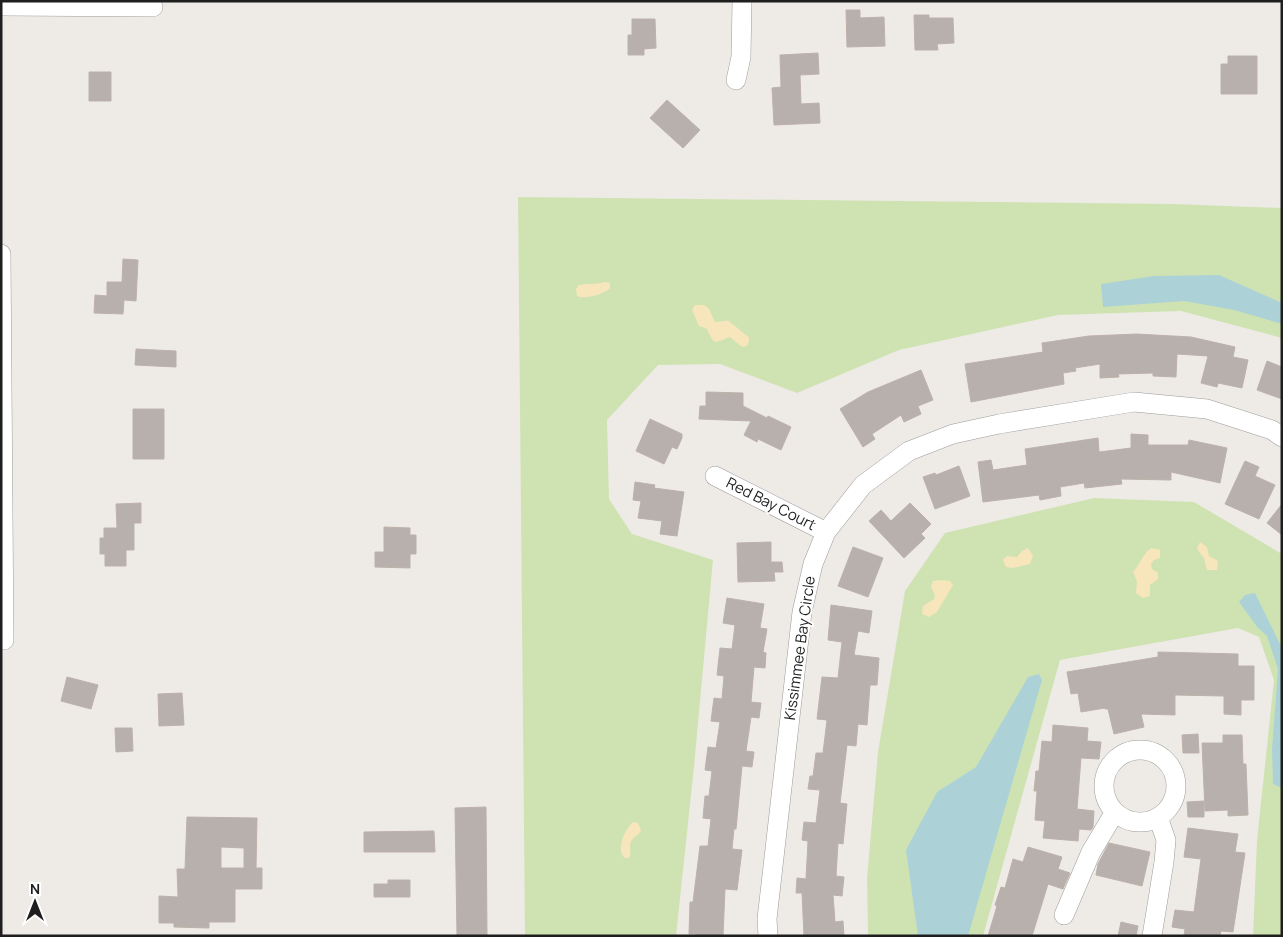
<svg xmlns="http://www.w3.org/2000/svg" width="1283" height="937" font-family="Manrope,sans-serif">
	<rect width="100%" height="100%" fill="#eeebe6"/>
	<path fill="#cfe3b2" d="M 518,197 L 1174,204 L 1282,208 L 1282,338 L 1181,311 L 1058,315 L 899,350 L 797,393 L 720,364 L 658,365 L 607,420 L 609,499 L 632,534 L 713,560 L 694,767 L 676,936 L 525,936 Z
		M 1094,498 L 1194,502 L 1282,554 L 1282,936 L 1253,936 L 1257,840 L 1274,680 L 1259,637 L 1238,628 L 1060,660 L 983,936 L 868,936 L 867,878 L 878,752 L 905,591 L 945,533 Z"/>
	<path fill="#f7e5bc" d="M 604,282 L 610,283 L 610,288 C 605,294 584,300 577,296 L 576,289 L 579,285 C 588,283 595,285 604,282 Z
		M 695,305 L 704,305 L 709,309 L 715,322 C 719,322 724,320 728,321 C 731,322 744,334 749,337 L 749,341 L 747,346 L 742,347 L 730,337 C 715,342 715,347 707,329 L 699,326 L 692,310 Z
		M 1200,542 L 1207,547 L 1209,556 L 1218,561 L 1217,570 L 1207,570 L 1204,558 L 1197,549 Z
		M 1028,548 L 1033,556 L 1030,564 L 1013,568 L 1006,567 L 1003,560 L 1007,556 L 1017,557 L 1022,551 Z
		M 1151,548 L 1160,550 L 1160,558 L 1154,560 L 1151,564 L 1152,569 L 1158,573 L 1158,579 L 1150,585 L 1150,596 L 1143,598 L 1136,593 L 1137,581 L 1133,572 C 1140,564 1143,554 1151,548 Z
		M 941,580 L 950,581 L 953,585 L 937,612 L 929,617 L 922,614 L 923,606 L 934,599 L 935,595 L 931,587 L 933,581 Z
		M 633,822 L 638,823 L 641,830 C 639,836 635,835 632,840 C 628,845 632,852 629,858 L 625,858 C 615,850 625,829 633,822 Z"/>
	<path fill="#acd2d7" d="M 1219,275 L 1282,303 L 1282,324 L 1234,310 L 1184,301 L 1103,307 L 1101,284 L 1154,276 Z
		M 1255,593 L 1282,648 L 1282,788 L 1273,784 L 1272,749 L 1278,669 L 1267,636 L 1258,628 L 1239,602 L 1245,595 Z
		M 1039,674 L 1042,680 L 968,936 L 918,936 L 906,850 L 937,792 L 976,767 L 1028,677 Z"/>
	<path fill="#b7b0ac" stroke="#beb1aa" fill-rule="evenodd" d="M 846,10 L 860,10 L 860,18 L 884,17 L 885,46 L 847,47 Z
		M 914,15 L 929,15 L 929,18 L 953,18 L 954,43 L 937,44 L 938,50 L 915,50 Z
		M 632,19 L 655,19 L 656,48 L 644,49 L 644,55 L 628,55 L 628,35 L 632,35 Z
		M 818,53 L 819,74 L 800,75 L 801,104 L 819,103 L 820,123 L 774,125 L 772,88 L 781,87 L 780,55 Z
		M 1228,56 L 1257,56 L 1257,94 L 1221,94 L 1221,64 L 1228,64 Z
		M 89,72 L 111,72 L 111,101 L 89,101 Z
		M 667,100 L 700,130 L 683,148 L 650,118 Z
		M 123,259 L 138,260 L 136,301 L 124,300 L 123,314 L 94,313 L 95,295 L 107,296 L 107,282 L 122,282 Z
		M 1137,334 L 1191,337 L 1235,347 L 1233,357 L 1248,360 L 1242,388 L 1218,383 L 1217,387 L 1201,383 L 1208,356 L 1177,354 L 1176,377 L 1153,376 L 1153,373 L 1118,374 L 1119,377 L 1100,378 L 1100,364 L 1075,368 L 1076,371 L 1063,373 L 1064,384 L 971,402 L 965,364 L 1043,352 L 1042,343 L 1089,336 Z
		M 136,349 L 176,351 L 176,367 L 135,365 Z
		M 1267,361 L 1282,367 L 1282,399 L 1257,390 Z
		M 921,370 L 933,400 L 918,406 L 921,414 L 904,422 L 901,415 L 872,434 L 875,439 L 863,447 L 840,409 L 868,392 Z
		M 706,392 L 743,393 L 743,406 L 767,418 L 768,416 L 791,427 L 781,450 L 758,439 L 757,442 L 744,435 L 751,421 L 699,419 L 700,406 L 706,406 Z
		M 133,409 L 164,409 L 164,459 L 133,459 Z
		M 650,419 L 682,434 L 682,438 L 677,449 L 672,447 L 664,464 L 636,451 Z
		M 1131,434 L 1148,435 L 1148,445 L 1188,445 L 1189,440 L 1227,448 L 1220,483 L 1171,472 L 1171,480 L 1121,479 L 1122,484 L 1085,488 L 1084,483 L 1060,487 L 1061,496 L 1040,500 L 1039,495 L 983,502 L 978,462 L 991,460 L 993,470 L 1027,465 L 1025,449 L 1098,438 L 1099,452 L 1131,448 Z
		M 1245,461 L 1259,467 L 1255,476 L 1275,485 L 1259,519 L 1225,504 Z
		M 959,466 L 970,496 L 935,509 L 923,477 L 935,473 L 936,475 Z
		M 635,482 L 655,485 L 654,488 L 684,492 L 677,536 L 660,534 L 662,521 L 638,518 L 641,501 L 633,500 Z
		M 141,503 L 141,523 L 134,523 L 134,550 L 126,550 L 126,566 L 105,566 L 105,554 L 100,554 L 100,538 L 104,538 L 104,528 L 117,528 L 116,504 Z
		M 910,503 L 931,524 L 921,534 L 925,538 L 904,558 L 869,521 L 881,510 L 891,521 Z
		M 1282,504 L 1282,535 L 1267,523 Z
		M 384,527 L 410,528 L 410,535 L 416,535 L 416,554 L 410,554 L 410,568 L 375,567 L 375,552 L 384,552 Z
		M 771,542 L 771,562 L 782,562 L 783,572 L 774,572 L 775,581 L 738,582 L 737,543 Z
		M 853,547 L 883,558 L 868,597 L 838,586 Z
		M 727,598 L 764,604 L 760,628 L 767,629 L 763,652 L 766,653 L 765,668 L 754,667 L 751,702 L 761,703 L 759,718 L 751,717 L 746,751 L 754,752 L 752,767 L 742,766 L 736,829 L 734,829 L 732,849 L 742,850 L 737,890 L 725,889 L 723,936 L 696,936 L 696,934 L 689,934 L 690,902 L 693,902 L 700,846 L 708,846 L 711,819 L 703,818 L 705,796 L 709,796 L 712,771 L 705,770 L 708,747 L 716,748 L 720,722 L 711,721 L 714,698 L 722,699 L 724,676 L 717,675 L 720,648 L 732,649 L 735,625 L 723,623 Z
		M 831,605 L 872,611 L 869,633 L 858,631 L 854,655 L 879,658 L 877,685 L 870,685 L 867,725 L 858,724 L 856,746 L 847,745 L 840,803 L 847,804 L 843,844 L 838,843 L 836,876 L 844,877 L 842,896 L 833,895 L 835,922 L 843,921 L 844,936 L 804,936 L 802,893 L 796,893 L 797,878 L 806,879 L 808,841 L 802,840 L 804,822 L 816,823 L 820,790 L 808,789 L 810,776 L 813,776 L 816,753 L 823,753 L 827,720 L 817,719 L 822,677 L 838,678 L 842,642 L 828,640 Z
		M 1158,652 L 1238,654 L 1238,666 L 1254,666 L 1254,700 L 1241,700 L 1241,715 L 1224,714 L 1224,696 L 1175,695 L 1175,715 L 1141,714 L 1144,727 L 1114,734 L 1108,709 L 1105,709 L 1105,708 L 1081,712 L 1078,693 L 1071,694 L 1067,672 L 1158,657 Z
		M 67,677 L 98,685 L 91,709 L 61,701 Z
		M 182,693 L 184,725 L 159,726 L 158,694 Z
		M 1053,725 L 1088,728 L 1087,741 L 1101,742 L 1099,759 L 1081,758 L 1077,809 L 1094,811 L 1093,827 L 1091,830 L 1079,829 L 1078,841 L 1043,838 L 1045,821 L 1035,820 L 1037,791 L 1034,791 L 1036,771 L 1039,771 L 1042,741 L 1052,742 Z
		M 115,728 L 132,728 L 133,751 L 116,752 Z
		M 1198,734 L 1199,753 L 1183,753 L 1182,735 Z
		M 1223,735 L 1242,735 L 1243,764 L 1246,764 L 1248,815 L 1228,816 L 1228,810 L 1205,811 L 1202,743 L 1223,743 Z
		M 1204,801 L 1204,817 L 1188,817 L 1187,802 Z
		M 486,807 L 487,936 L 457,936 L 455,808 Z
		M 187,817 L 257,818 L 256,868 L 262,868 L 262,889 L 235,889 L 235,922 L 209,922 L 209,928 L 174,927 L 174,923 L 159,923 L 159,896 L 178,897 L 177,869 L 185,869 ZM 221,847 L 244,848 L 244,868 L 221,868 Z
		M 1188,828 L 1238,834 L 1235,852 L 1245,853 L 1233,932 L 1221,931 L 1220,936 L 1184,936 L 1185,929 L 1172,927 L 1175,910 L 1194,912 L 1201,859 L 1184,857 Z
		M 434,831 L 435,852 L 364,852 L 364,832 Z
		M 1109,843 L 1150,852 L 1142,886 L 1096,875 L 1098,864 Z
		M 1028,847 L 1062,857 L 1058,869 L 1070,873 L 1063,889 L 1048,884 L 1032,936 L 988,936 L 997,906 L 995,905 L 1001,887 L 1005,888 L 1013,859 L 1023,862 Z
		M 388,880 L 410,880 L 410,897 L 374,897 L 374,884 L 388,884 Z
		M 1121,922 L 1138,926 L 1136,936 L 1118,936 Z"/>
	<g fill="none" stroke-linecap="round" stroke-linejoin="round">
		<g stroke="#9c9c9c" stroke-width="20">
			<path id="minor" d="M 1,6 L 153,7
				M 736,80 L 741,57 L 742,1
				M 1,254 L 4,640
				M 715,476 L 826,532
				M1104 786a36 36 0 1 1 72 0a36 36 0 1 1-72 0Z
				M 1064,915 L 1091,852 L 1115,812
				M 768,936 L 767,919 L 802,612 L 813,564 L 826,532 L 863,485 L 909,451 L 953,434 L 999,424 L 1134,402 L 1207,409 L 1272,430 L 1282,437
				M 1152,936 L 1164,862 L 1166,840 L 1158,817"/>
		</g>
		<use href="#minor" stroke="#fff" stroke-width="19"/>
	</g>
	<g text-anchor="middle" stroke-width="4" stroke-linejoin="round" paint-order="stroke">
		<g font-size="15" fill="#1f1f1f" stroke="#fff">
			<text transform="translate(771 504) rotate(27)" y="5">Red Bay Court</text>
			<text transform="translate(800 648) rotate(-82)" y="5">Kissimmee Bay Circle</text>
		</g>
	</g>
	<rect width="1283" height="937" fill="none" stroke="#1f1f1f" stroke-width="5"/>
	<g transform="translate(35 902)" stroke="#ffffff" stroke-width="4" paint-order="stroke">
	<path d="M0-4L9 19L0 12L-9 19Z" fill="#1f1f1f"/>
	<text y="-8" font-size="14" font-weight="bold" text-anchor="middle" fill="#1f1f1f">N</text>
	</g>
</svg>
